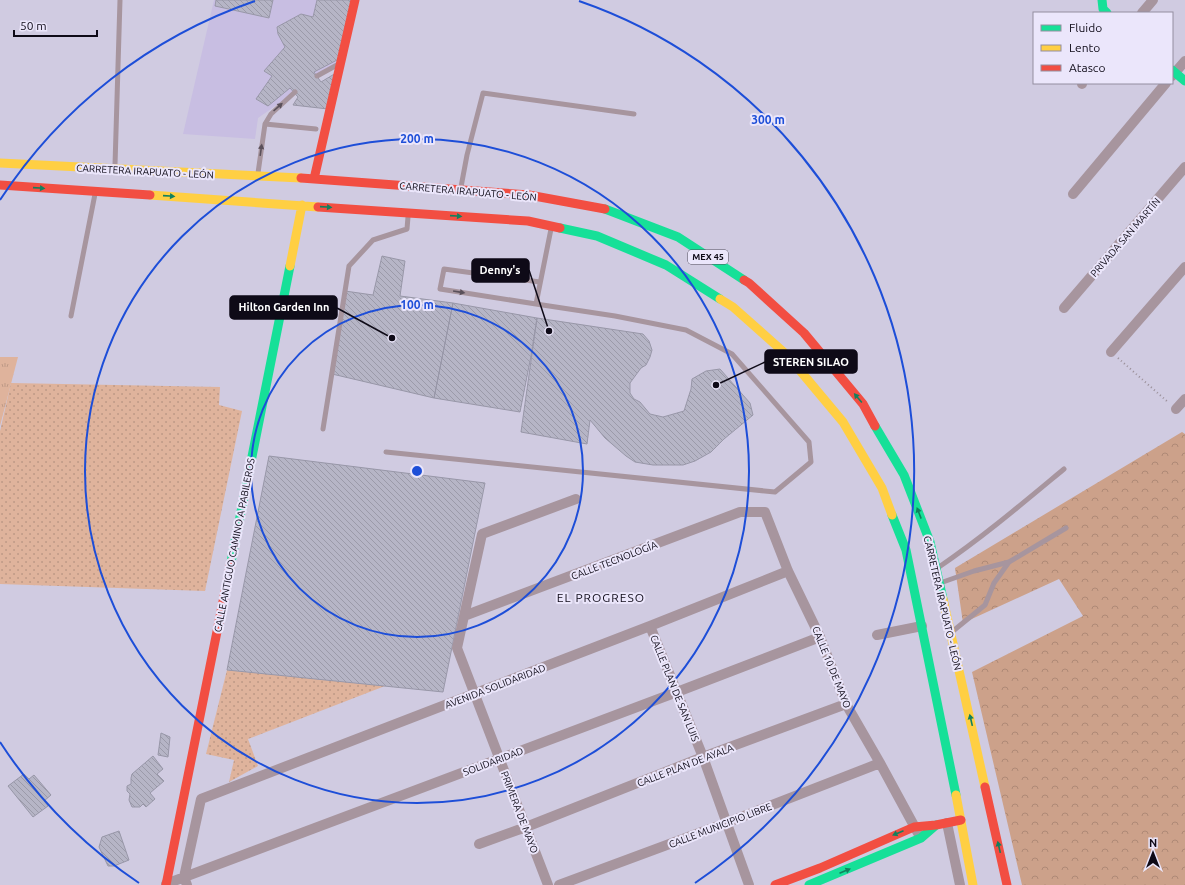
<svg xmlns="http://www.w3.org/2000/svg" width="1185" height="885" font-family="Ubuntu,sans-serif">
	<defs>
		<pattern id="grass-dots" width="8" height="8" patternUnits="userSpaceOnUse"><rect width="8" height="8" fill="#dfb39c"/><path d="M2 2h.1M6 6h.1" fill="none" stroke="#be9986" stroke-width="1.8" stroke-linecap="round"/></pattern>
		<pattern id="forest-crowns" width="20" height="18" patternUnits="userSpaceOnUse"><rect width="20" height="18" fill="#cca18a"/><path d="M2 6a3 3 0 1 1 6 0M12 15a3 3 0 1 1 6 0" fill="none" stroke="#ae8976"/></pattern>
		<pattern id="park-tufts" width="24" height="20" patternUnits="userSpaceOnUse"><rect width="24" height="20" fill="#dfb39c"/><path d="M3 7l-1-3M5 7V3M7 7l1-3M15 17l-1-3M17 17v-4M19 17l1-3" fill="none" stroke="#be9986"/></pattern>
		<pattern id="building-back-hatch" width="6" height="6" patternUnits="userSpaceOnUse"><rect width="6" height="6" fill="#b6b5c6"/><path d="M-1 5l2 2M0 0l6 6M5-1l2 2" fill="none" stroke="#9b9aa9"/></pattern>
	</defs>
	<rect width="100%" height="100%" fill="#d0cbe1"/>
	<path fill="#c8bee2" d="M 214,0 L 350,0 L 340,61 L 258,118 L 255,139 L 183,134 Z"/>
	<path fill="url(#grass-dots)" d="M 11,383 L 220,387 L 219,405 L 242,411 L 205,591 L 0,584 L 0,431 Z
		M 227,670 L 385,686 L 248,739 L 258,766 L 229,782 L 234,760 L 206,754 Z"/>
	<path fill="url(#forest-crowns)" d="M 1182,432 L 1185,434 L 1185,885 L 1022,885 L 972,672 L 1083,616 L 1059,579 L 963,623 L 955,568 Z"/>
	<path fill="url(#park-tufts)" d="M 0,357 L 18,357 L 0,426 Z"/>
	<path fill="url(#building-back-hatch)" stroke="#9897a8" d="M 216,0 L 273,0 L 269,18 L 215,6 Z
		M 317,0 L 354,0 L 339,59 L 314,72 L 321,82 L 336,73 L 328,109 L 293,105 L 298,97 L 290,88 L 268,106 L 256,99 L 272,76 L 264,71 L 285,47 L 278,34 L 277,27 L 301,14 L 313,17 Z
		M 382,256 L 405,261 L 400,296 L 453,303 L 434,398 L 332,374 L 345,291 L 373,295 Z
		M 453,303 L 537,318 L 531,356 L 520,412 L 434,398 Z
		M 537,318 L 643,334 L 649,341 L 652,350 L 650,357 L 646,365 L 641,368 L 630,383 L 630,393 L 634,399 L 640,402 L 650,414 L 663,417 L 684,411 L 691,389 L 692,379 L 706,371 L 720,369 L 750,403 L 753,415 L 724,439 L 711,452 L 695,461 L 683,465 L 653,465 L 635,462 L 626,456 L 605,438 L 590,420 L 587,444 L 521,432 Z
		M 269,456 L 485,483 L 443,692 L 227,670 Z
		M 161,733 L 170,737 L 168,757 L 158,755 Z
		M 153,756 L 163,769 L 157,774 L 164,781 L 150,793 L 155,799 L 146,807 L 143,804 L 140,807 L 132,807 L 129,800 L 130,794 L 127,791 L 127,786 L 131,784 L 131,778 L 132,774 Z
		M 24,774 L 29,779 L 34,775 L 51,795 L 44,801 L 48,806 L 33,817 L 8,786 Z
		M 119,831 L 129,860 L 114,866 L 108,866 L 99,847 L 102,837 Z"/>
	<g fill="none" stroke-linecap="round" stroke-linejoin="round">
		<path stroke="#9a8f99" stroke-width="2" stroke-dasharray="1 3" stroke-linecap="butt" d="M 1118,358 L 1169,403"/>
		<path stroke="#a7959e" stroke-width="5" d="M 317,76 L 337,65
			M 265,124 L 316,129
			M 115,165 L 120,0
			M 258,173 L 265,124 L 271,114 L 295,92
			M 461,187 L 467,155 L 483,93 L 634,114
			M 536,304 L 440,289 L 444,269 L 540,282
			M 71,316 L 95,194
			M 323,429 L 349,266 L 373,240 L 407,229 L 408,217
			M 386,452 L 775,492 L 811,462 L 809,442 L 732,354 L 686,330 L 615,316 L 536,304 L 551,229
			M 939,567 C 983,537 1023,503 1064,469
			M 943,582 L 974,571 L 1009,562 L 1066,528
			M 953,631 L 985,605 L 994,583 L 1009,562"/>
		<path stroke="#a7959e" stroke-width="10" d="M 1142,13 L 1153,0
			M 1172,76 L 1185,61
			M 1082,84 L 1082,83
			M 1073,194 L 1166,83
			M 1064,308 L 1185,167
			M 1111,352 L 1185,267
			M 1176,409 L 1185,399
			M 464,616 L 740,512 L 765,512 L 788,571 L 820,637 L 846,704 L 880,763 L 918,833
			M 650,626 L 703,757 L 749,885
			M 877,635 L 922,626
			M 947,823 L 960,885
			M 479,844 L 526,827 L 703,757 L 846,704
			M 166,884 L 677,692 L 820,637
			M 187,885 L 184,877 L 201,799 L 650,626 L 788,571
			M 548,885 L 457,648 L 482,534 L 576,499
			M 559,885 L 726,823 L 880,763"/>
		<path stroke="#16e098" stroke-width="9" d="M 1102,0 L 1103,9 L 1107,13
			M 1172,70 L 1185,81
			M 605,209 L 678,237 L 744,280
			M 560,228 L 597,236 L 666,265 L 720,299
			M 875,426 L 904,475 L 930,542 L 943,599
			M 892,515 L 906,550 L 956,795
			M 231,562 L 290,266
			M 809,885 L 921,838 L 936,825"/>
		<path stroke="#ffcf43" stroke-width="9" d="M 0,163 L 301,178
			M 150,195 L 318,207
			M 290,266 L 302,205
			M 720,299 L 733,307 L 787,355 L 843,422 L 882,488 L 892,515
			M 943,599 L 985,787
			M 956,795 L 973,885"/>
		<path stroke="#f24e42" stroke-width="9" d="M 301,178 L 529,195 L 605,209
			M 314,179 L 355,0
			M 0,185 L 150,195
			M 318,207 L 528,221 L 560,228
			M 744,280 L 749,283 L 804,333 L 863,404 L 875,426
			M 985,787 L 1007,885
			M 166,885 L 231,562
			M 775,885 L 820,868 L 914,827 L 936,825 L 961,820"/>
	</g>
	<defs><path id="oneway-solid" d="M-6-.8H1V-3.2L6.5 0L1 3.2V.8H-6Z"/></defs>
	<g fill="#5a505a">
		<use href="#oneway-solid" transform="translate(278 107) rotate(-42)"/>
		<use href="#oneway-solid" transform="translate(261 150) rotate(-82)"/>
		<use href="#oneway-solid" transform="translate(459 292) rotate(9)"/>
	</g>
	<g fill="#12805e">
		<use href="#oneway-solid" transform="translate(39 188) rotate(4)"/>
		<use href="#oneway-solid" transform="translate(169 196) rotate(4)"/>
		<use href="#oneway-solid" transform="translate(326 207) rotate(4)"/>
		<use href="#oneway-solid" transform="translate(456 216) rotate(4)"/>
		<use href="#oneway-solid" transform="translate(858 398) rotate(-130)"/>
		<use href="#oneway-solid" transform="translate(919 513) rotate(-111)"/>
		<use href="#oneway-solid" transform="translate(971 720) rotate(-103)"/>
		<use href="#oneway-solid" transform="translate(898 833) rotate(157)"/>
		<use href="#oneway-solid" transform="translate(999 847) rotate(-103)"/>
		<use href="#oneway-solid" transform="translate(845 871) rotate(-23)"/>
	</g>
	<g fill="none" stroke="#1d4ed8" stroke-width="2">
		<circle cx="417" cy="471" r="166"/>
		<circle cx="417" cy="471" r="332"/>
		<path d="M139 883A497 497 0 0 1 0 742M0 200A497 497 0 0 1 255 1M579 1A497 497 0 0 1 695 883"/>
	</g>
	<g text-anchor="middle" stroke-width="4" stroke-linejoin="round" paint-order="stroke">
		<rect fill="#ebe6fb" stroke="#504c5b" stroke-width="1" x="688" y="250" width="40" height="14" rx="3"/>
		<g font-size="9" font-weight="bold" fill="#0e0a17">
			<text x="708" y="260">MEX 45</text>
		</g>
		<g font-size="10" fill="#0e0a17" stroke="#ebe6fb">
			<text transform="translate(145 171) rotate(3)" y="4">CARRETERA IRAPUATO - LEÓN</text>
			<text transform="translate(468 191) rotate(5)" y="4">CARRETERA IRAPUATO - LEÓN</text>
			<text transform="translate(1125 237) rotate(-49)" y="4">PRIVADA SAN MARTÍN</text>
			<text transform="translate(234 545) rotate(-79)" y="4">CALLE ANTIGUO CAMINO A PABILEROS</text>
			<text transform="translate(614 560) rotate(-21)" y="4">CALLE TECNOLOGÍA</text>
			<text transform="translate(943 603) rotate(77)" y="4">CARRETERA IRAPUATO - LEÓN</text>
			<text transform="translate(832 667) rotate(68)" y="4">CALLE 10 DE MAYO</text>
			<text transform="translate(495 686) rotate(-21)" y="4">AVENIDA SOLIDARIDAD</text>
			<text transform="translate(675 688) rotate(68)" y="4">CALLE PLAN DE SAN LUIS</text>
			<text transform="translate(493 761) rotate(-21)" y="4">SOLIDARIDAD</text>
			<text transform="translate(685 765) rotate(-21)" y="4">CALLE PLAN DE AYALA</text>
			<text transform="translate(520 812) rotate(69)" y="4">PRIMERA DE MAYO</text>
			<text transform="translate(720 825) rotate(-21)" y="4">CALLE MUNICIPIO LIBRE</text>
		</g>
		<g font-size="12" letter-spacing="1" fill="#0e0a17" stroke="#ebe6fb">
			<text x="601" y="602">EL PROGRESO</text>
		</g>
	</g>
	<circle cx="417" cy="471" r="6" fill="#1d4ed8" stroke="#ebe6fb" stroke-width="2"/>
	<g font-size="12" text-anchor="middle" font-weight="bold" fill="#1d4ed8" stroke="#ebe6fb" stroke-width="4" stroke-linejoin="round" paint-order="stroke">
		<text x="768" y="124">300 m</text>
		<text x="417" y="143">200 m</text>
		<text x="417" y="309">100 m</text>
	</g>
	<path fill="none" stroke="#0e0a17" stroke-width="1.5" d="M549 331L529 270M392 338L337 308M716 385L765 362"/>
	<g fill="#0e0a17" stroke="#ebe6fb" stroke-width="1.5">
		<circle cx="549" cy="331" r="4"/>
		<circle cx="392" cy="338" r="4"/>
		<circle cx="716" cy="385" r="4"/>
	</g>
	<g fill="#0e0a17" stroke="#0e0a17" stroke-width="1.5">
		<rect x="472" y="259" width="57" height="23" rx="4"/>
		<rect x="230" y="296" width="107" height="23" rx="4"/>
		<rect x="765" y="350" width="92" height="23" rx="4"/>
	</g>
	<g font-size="11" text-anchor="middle" font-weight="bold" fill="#fff">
		<text x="500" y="274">Denny's</text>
		<text x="284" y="311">Hilton Garden Inn</text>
		<text x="811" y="366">STEREN SILAO</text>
	</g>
	<rect x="1033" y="12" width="140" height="72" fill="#ebe6fb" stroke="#938ea0"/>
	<rect x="1041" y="25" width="20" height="6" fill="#16e098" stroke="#938ea0"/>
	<text x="1069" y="32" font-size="12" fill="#0e0a17">Fluido</text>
	<rect x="1041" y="45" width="20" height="6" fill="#ffcf43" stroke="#938ea0"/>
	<text x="1069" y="52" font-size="12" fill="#0e0a17">Lento</text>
	<rect x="1041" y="65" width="20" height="6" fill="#f24e42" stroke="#938ea0"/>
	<text x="1069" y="72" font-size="12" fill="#0e0a17">Atasco</text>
	<g transform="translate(1153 853)" stroke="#ebe6fb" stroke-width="3" paint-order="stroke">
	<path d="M0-3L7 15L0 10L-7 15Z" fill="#0e0a17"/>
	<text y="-6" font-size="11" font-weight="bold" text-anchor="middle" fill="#0e0a17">N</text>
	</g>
	<path d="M14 30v6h83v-6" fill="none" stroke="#0e0a17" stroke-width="2"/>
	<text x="20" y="30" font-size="12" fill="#0e0a17" stroke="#ebe6fb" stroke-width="3" paint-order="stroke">50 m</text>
</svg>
